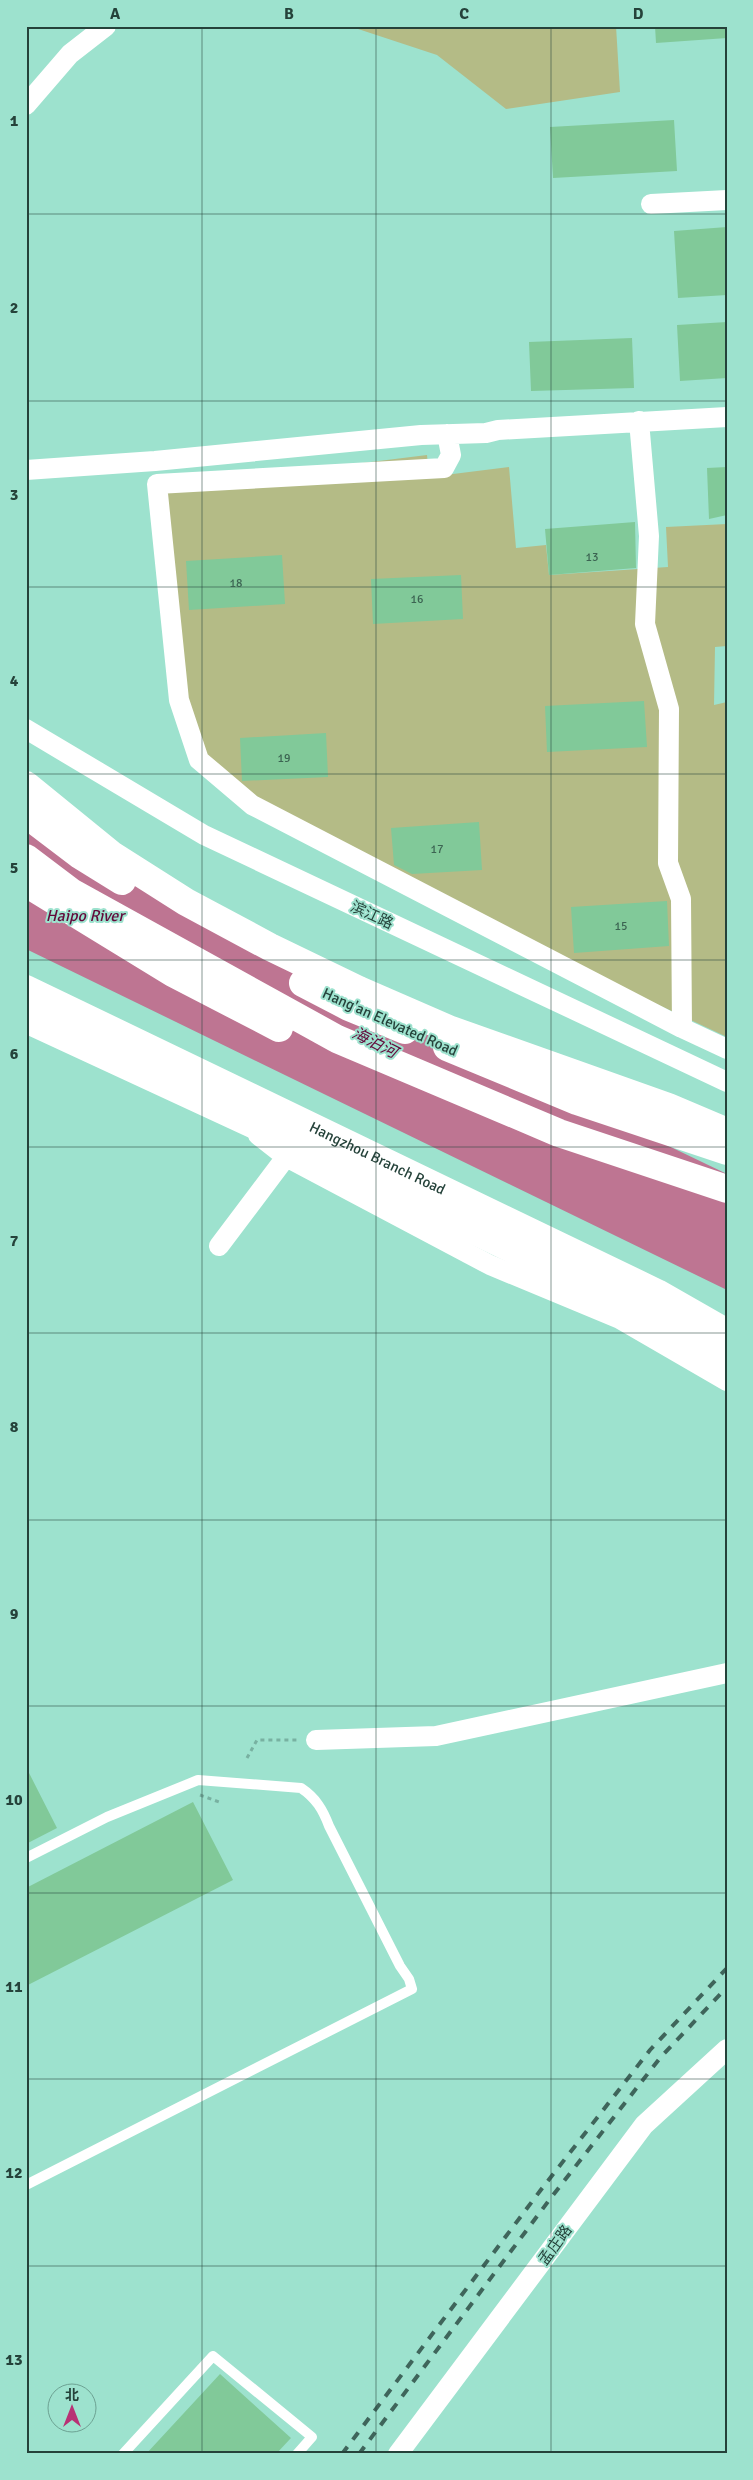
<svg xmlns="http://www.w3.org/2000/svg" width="753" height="2480" font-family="Signika,'Noto Sans SC',sans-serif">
	<rect width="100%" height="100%" fill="#9de2ce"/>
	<path fill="#b4bb86" d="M 349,26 L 616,26 L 620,92 L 506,109 L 437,55 Z
		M 427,455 L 429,477 L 509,467 L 516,548 L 546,545 L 549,575 L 668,567 L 666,527 L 727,524 L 727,646 L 715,647 L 714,705 L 727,702 L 727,1037 L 543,951 L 252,805 L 199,760 L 179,700 L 162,488 Z"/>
	<path fill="#be7592" d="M 26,817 L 233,937 L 727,1174 L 727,1290 L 26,949 Z"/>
	<path fill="#81c999" d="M 655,26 L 727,26 L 727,38 L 656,43 Z
		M 674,120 L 677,171 L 553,178 L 550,127 Z
		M 727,227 L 727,295 L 678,298 L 674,231 Z
		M 727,322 L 727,378 L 680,381 L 677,325 Z
		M 632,338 L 634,388 L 531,391 L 529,342 Z
		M 727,467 L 727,515 L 709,519 L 707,468 Z
		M 635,522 L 636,568 L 549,575 L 545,529 Z
		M 282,555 L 285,604 L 189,610 L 186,561 Z
		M 461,575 L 463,619 L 373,624 L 371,579 Z
		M 644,701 L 647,747 L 547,752 L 545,706 Z
		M 326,733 L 328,777 L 242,781 L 240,738 Z
		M 479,822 L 482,870 L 412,874 L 394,865 L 391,828 Z
		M 667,901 L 669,946 L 574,953 L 571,907 Z
		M 26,1767 L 57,1828 L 26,1844 Z
		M 193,1802 L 233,1880 L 26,1986 L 26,1888 Z
		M 220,2374 L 291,2438 L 276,2454 L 146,2454 Z"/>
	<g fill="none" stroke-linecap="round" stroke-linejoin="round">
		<path stroke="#78b1a1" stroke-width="3" stroke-dasharray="4 4" stroke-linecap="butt" d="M 247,1758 L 257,1740 L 298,1740
			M 200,1795 L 219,1802"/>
		<path stroke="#fff" stroke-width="10" d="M 26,1858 L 107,1817 L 198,1780 L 301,1788 C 316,1798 323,1810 329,1826 L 400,1966 L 409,1979 L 412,1989 L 26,2185
			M 123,2454 L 213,2356 L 312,2437 L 297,2454"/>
		<path stroke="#fff" stroke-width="20" d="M 26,105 L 70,54 L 106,26
			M 651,204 L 727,200
			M 639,421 L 649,536 L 645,624 L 669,709 L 668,863 L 681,899 L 682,1028
			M 447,434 L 451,455 L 444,468 L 157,484 L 179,700 L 199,760 L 252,805 L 682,1028 L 727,1049
			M 26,470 L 155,461 L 421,435 L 486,433 L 498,430 L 727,417
			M 26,729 L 204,835 L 727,1082
			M 258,1135 L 286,1157 L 490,1265 L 620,1319 L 727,1381
			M 219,1246 L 286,1157
			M 316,1740 L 436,1736 L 727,1673
			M 398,2454 L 644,2125 L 727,2049"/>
		<g stroke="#fff" stroke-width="28">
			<path id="s1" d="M 26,989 L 657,1293 L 727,1333"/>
			<path d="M 26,1019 L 330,1160 L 649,1316 L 727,1361"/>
		</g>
		<path stroke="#fff" stroke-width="28" d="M 26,785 L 112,855 L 186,902 L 270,947 L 359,990 L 451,1030 L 668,1107 L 727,1132
			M 26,814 L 80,855 L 122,881
			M 26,858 L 71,892 L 337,1039 L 559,1133 L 727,1189
			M 26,883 L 173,973 L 279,1028
			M 303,983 L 349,1007 L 405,1030
			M 447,1047 L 577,1101 L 727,1151"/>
		<path stroke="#3f655b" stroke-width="4" stroke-dasharray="9 9" stroke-linecap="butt" d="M 342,2454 L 540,2191 L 650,2050 L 727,1968
			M 359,2454 L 550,2199 L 660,2058 L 727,1987"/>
	</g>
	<path fill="none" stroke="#25423a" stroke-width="1" stroke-opacity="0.55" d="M 202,26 L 202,2454M 376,26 L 376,2454M 551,26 L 551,2454M 26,214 L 727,214M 26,401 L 727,401M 26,587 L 727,587M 26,774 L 727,774M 26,960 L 727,960M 26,1147 L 727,1147M 26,1333 L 727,1333M 26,1520 L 727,1520M 26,1706 L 727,1706M 26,1893 L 727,1893M 26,2079 L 727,2079M 26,2266 L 727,2266"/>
	<g text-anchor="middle" stroke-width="4" stroke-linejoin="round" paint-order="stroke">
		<g font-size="12" fill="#3c6452">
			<text x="592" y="561">13</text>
			<text x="236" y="587">18</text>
			<text x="417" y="603">16</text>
			<text x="284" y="762">19</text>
			<text x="437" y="853">17</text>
			<text x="621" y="930">15</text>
		</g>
		<g font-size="15" fill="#25423a" stroke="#9de2ce">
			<text transform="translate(372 915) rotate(25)" y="5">滨江路</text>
			<text transform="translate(390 1022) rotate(24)" y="5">Hang'an Elevated Road</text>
			<text dy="5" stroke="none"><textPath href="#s1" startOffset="390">Hangzhou Branch Road</textPath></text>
			<text transform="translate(555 2245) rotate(-54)" y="5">孟庄路</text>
		</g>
		<g font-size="16" font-style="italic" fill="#63083a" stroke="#9de2ce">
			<text x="85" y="921">Haipo River</text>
			<text transform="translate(375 1042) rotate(27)" y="6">海泊河</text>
		</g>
	</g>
	<rect width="753" height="2480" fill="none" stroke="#9de2ce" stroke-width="55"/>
	<g transform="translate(72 2408)"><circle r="24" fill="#9de2ce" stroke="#6da293"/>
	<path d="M0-4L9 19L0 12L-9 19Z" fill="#b83275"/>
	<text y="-8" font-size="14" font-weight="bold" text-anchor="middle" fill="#25423a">北</text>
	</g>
	<rect x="28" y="28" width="698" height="2424" fill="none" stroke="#25423a" stroke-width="2"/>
	<g font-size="16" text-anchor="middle" font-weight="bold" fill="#25423a">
		<text x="115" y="19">A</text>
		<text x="289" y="19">B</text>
		<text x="464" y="19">C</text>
		<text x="638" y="19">D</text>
		<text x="14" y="126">1</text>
		<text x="14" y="313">2</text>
		<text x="14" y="500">3</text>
		<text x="14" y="686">4</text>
		<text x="14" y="873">5</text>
		<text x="14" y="1059">6</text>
		<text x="14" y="1246">7</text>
		<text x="14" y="1432">8</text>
		<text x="14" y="1619">9</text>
		<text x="14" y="1805">10</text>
		<text x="14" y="1992">11</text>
		<text x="14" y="2178">12</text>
		<text x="14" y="2365">13</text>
	</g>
</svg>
